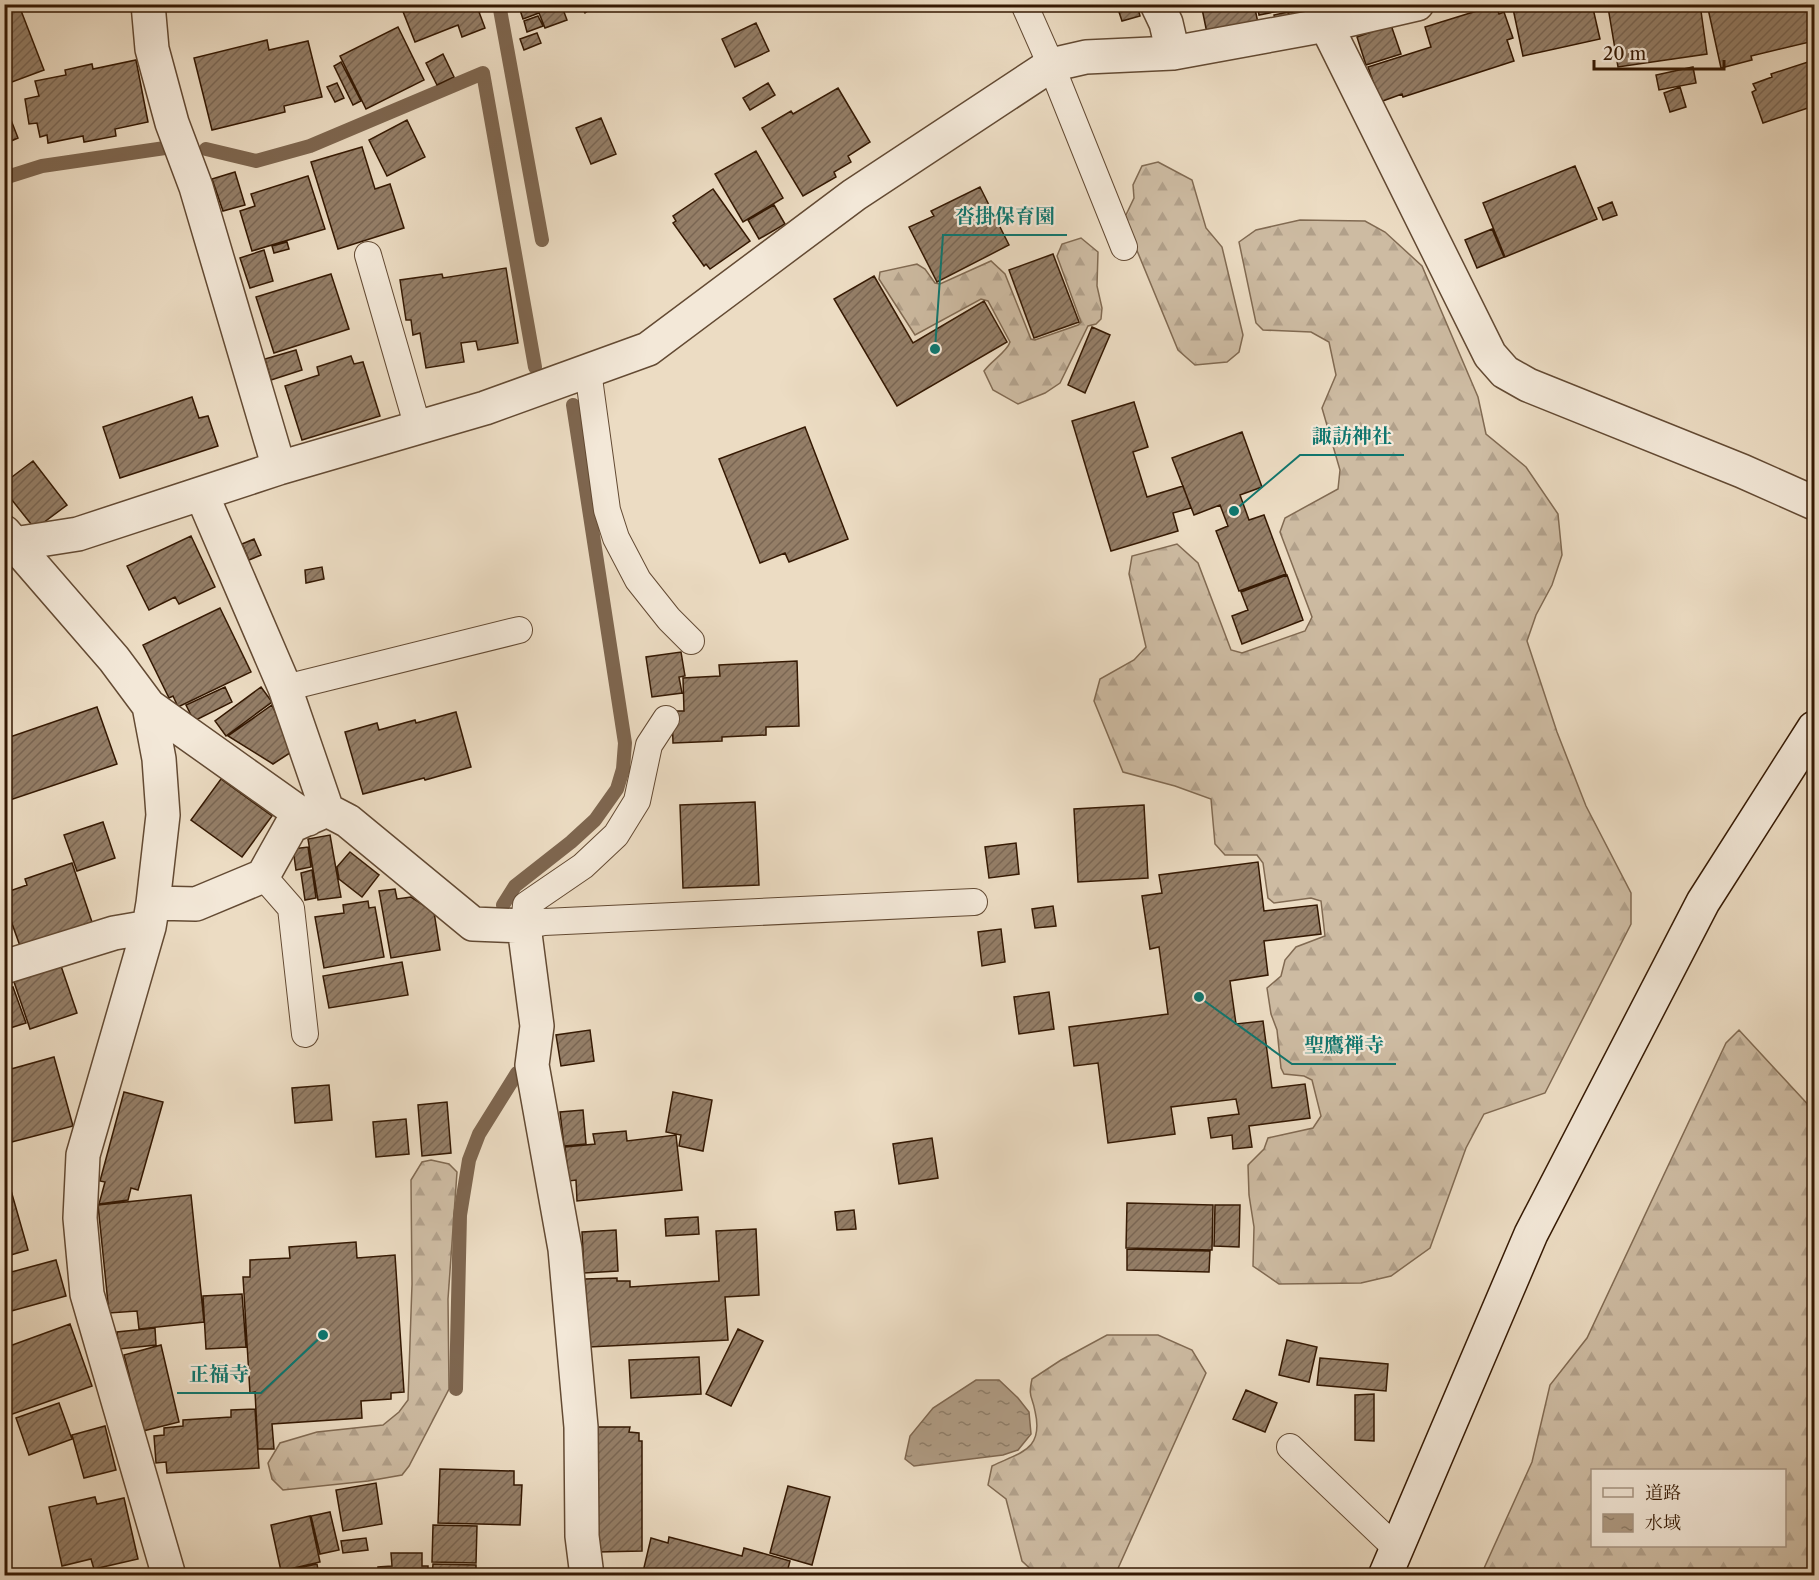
<svg xmlns="http://www.w3.org/2000/svg" width="1819" height="1580" font-family="'Libre Caslon Text','Noto Serif JP',serif">
	<defs>
		<pattern id="forest-firs" width="22" height="20" patternUnits="userSpaceOnUse" patternTransform="scale(1.5)"><rect width="22" height="20" fill="#cdbba2"/><path d="M5 1l3.5 6h-7zM16 11l3.5 6h-7z" fill="#b1a08a"/></pattern>
		<pattern id="water-ripples" width="26" height="14" patternUnits="userSpaceOnUse" patternTransform="scale(1.5)"><rect width="26" height="14" fill="#ae9a82"/><path d="M2 4q2-2 4 0t4 0M15 11q2-2 4 0t4 0" fill="none" stroke="#8e7d68"/></pattern>
		<pattern id="building-hatch" width="6" height="6" patternUnits="userSpaceOnUse" patternTransform="scale(1.5)"><rect width="6" height="6" fill="#947e67"/><path d="M-1 1l2-2M0 6l6-6M5 7l2-2" fill="none" stroke="#7a6653"/></pattern>
	</defs>
	<rect width="100%" height="100%" fill="#ecdcc3"/>
	<filter id="stains"><feTurbulence type="fractalNoise" baseFrequency=".00333" numOctaves="4"/><feColorMatrix values="0 0 0 0 .2 0 0 0 0 .09 0 0 0 0 .02 0 0 0 .5 -.17"/></filter>
	<radialGradient id="worn" r=".72"><stop offset=".6" stop-color="#630" stop-opacity="0"/><stop offset="1" stop-color="#630" stop-opacity=".3"/></radialGradient>
	<path fill="url(#forest-firs)" stroke="#816a52" stroke-width="1.5" fill-rule="evenodd" d="M 1158,162 L 1192,180 L 1206,228 L 1222,247 L 1243,335 L 1239,352 L 1227,362 L 1195,365 L 1178,350 L 1124,219 L 1134,198 L 1133,185 L 1142,166 Z
		M 1300,220 L 1365,221 L 1385,232 L 1422,266 L 1478,397 L 1486,434 L 1526,467 L 1558,514 L 1562,555 L 1552,585 L 1536,615 L 1527,641 L 1557,732 L 1586,806 L 1631,893 L 1631,924 L 1545,1093 L 1484,1114 L 1466,1148 L 1430,1248 L 1391,1276 L 1361,1283 L 1279,1284 L 1253,1266 L 1254,1227 L 1249,1195 L 1248,1165 L 1264,1149 L 1268,1138 L 1313,1128 L 1321,1116 L 1312,1080 L 1304,1076 L 1284,1074 L 1281,1068 L 1277,1030 L 1271,1014 L 1267,988 L 1281,976 L 1285,960 L 1296,947 L 1325,936 L 1321,901 L 1311,898 L 1274,903 L 1268,898 L 1263,863 L 1257,855 L 1225,855 L 1215,844 L 1211,799 L 1175,786 L 1123,772 L 1094,701 L 1100,679 L 1134,660 L 1146,647 L 1129,574 L 1132,556 L 1177,544 L 1198,563 L 1231,650 L 1242,653 L 1305,631 L 1312,617 L 1280,532 L 1285,518 L 1338,489 L 1340,470 L 1322,408 L 1336,375 L 1329,342 L 1311,332 L 1263,330 L 1256,323 L 1239,242 L 1256,230 Z
		M 1081,238 L 1098,252 L 1097,286 L 1102,308 L 1101,319 L 1096,324 L 1088,326 L 1060,383 L 1045,393 L 1018,404 L 993,390 L 984,371 C 992,360 1007,352 1010,342 L 988,301 L 981,299 L 915,335 L 879,279 L 880,272 L 917,264 L 925,269 L 935,283 L 940,284 L 991,261 L 1005,274 L 1031,339 L 1035,340 L 1078,325 L 1081,322 L 1057,256 L 1062,244 Z
		M 1739,1030 L 1814,1111 L 1814,1575 L 1481,1575 L 1532,1462 L 1550,1385 L 1587,1338 L 1726,1043 ZM 1592,1470 L 1784,1470 L 1784,1546 L 1592,1546 Z
		M 431,1160 L 449,1164 L 457,1172 L 448,1299 L 449,1389 L 409,1466 L 402,1475 L 368,1481 L 283,1490 L 272,1479 L 268,1463 L 280,1443 L 317,1432 L 383,1425 L 399,1412 L 408,1400 L 412,1284 L 411,1180 L 422,1162 Z
		M 1107,1335 L 1158,1335 L 1192,1350 L 1206,1373 L 1115,1575 L 1037,1575 L 1022,1561 L 1006,1499 L 988,1485 L 992,1466 C 1021,1452 1044,1450 1035,1411 C 1032,1395 1028,1398 1032,1379 L 1061,1360 Z"/>
	<path fill="url(#water-ripples)" stroke="#7e664f" stroke-width="1.5" d="M 976,1380 L 999,1380 L 1018,1398 L 1029,1412 L 1031,1434 L 1018,1450 L 1003,1455 L 914,1466 L 905,1459 L 910,1436 L 933,1408 Z"/>
	<g fill="none" stroke-linecap="round" stroke-linejoin="round">
		<path stroke="#7e664f" stroke-width="14" d="M 499,4 L 542,240
			M 206,149 L 256,161 L 310,146 L 483,73 L 535,367
			M 4,178 L 42,166 L 165,148
			M 503,905 L 515,886 L 571,842 L 595,820 L 617,789 L 623,769 L 625,743 L 573,405
			M 456,1389 L 460,1215 L 469,1160 L 479,1134 L 517,1073"/>
	</g>
	<path fill="url(#building-hatch)" stroke="#351903" stroke-width="1.5" d="M 400,4 L 489,4 L 490,8 L 479,12 L 485,28 L 462,37 L 458,25 L 415,42 Z
		M 518,4 L 561,4 L 567,20 L 545,28 L 539,13 L 523,19 Z
		M 580,4 L 597,4 L 585,13 Z
		M 1122,4 L 1137,4 L 1140,16 L 1122,21 L 1117,6 Z
		M 1201,4 L 1254,4 L 1258,23 L 1207,33 Z
		M 1257,4 L 1328,4 L 1289,13 L 1289,9 L 1259,15 Z
		M 1512,4 L 1592,4 L 1600,39 L 1523,56 Z
		M 1627,4 L 1700,4 L 1707,54 L 1618,67 L 1608,7 Z
		M 1707,4 L 1814,4 L 1814,41 L 1751,56 L 1752,60 L 1721,68 Z
		M 1496,5 L 1499,14 L 1504,12 L 1513,38 L 1507,40 L 1514,61 L 1403,97 L 1402,94 L 1380,102 L 1368,67 L 1431,47 L 1425,27 Z
		M 20,8 L 44,70 L 4,85 L 4,14 Z
		M 1288,12 L 1290,21 L 1276,23 L 1274,15 Z
		M 538,16 L 543,26 L 527,32 L 524,21 Z
		M 756,23 L 769,51 L 735,67 L 722,39 Z
		M 1391,25 L 1401,54 L 1366,65 L 1357,37 Z
		M 398,27 L 424,80 L 366,109 L 340,56 Z
		M 537,33 L 541,43 L 524,50 L 520,39 Z
		M 267,40 L 269,50 L 308,41 L 322,97 L 284,106 L 285,112 L 212,130 L 194,58 Z
		M 443,54 L 454,77 L 437,85 L 426,63 Z
		M 136,60 L 148,122 L 115,129 L 116,136 L 84,142 L 83,136 L 48,143 L 47,135 L 40,137 L 37,123 L 29,124 L 25,99 L 39,96 L 35,81 L 66,75 L 65,70 L 92,64 L 93,69 Z
		M 1814,60 L 1814,106 L 1763,123 L 1752,92 L 1756,90 L 1753,84 L 1772,77 L 1771,74 Z
		M 341,62 L 361,101 L 353,105 L 334,66 Z
		M 1693,67 L 1696,83 L 1659,90 L 1656,75 Z
		M 337,83 L 344,98 L 335,102 L 327,87 Z
		M 768,83 L 775,95 L 750,110 L 743,98 Z
		M 1680,87 L 1686,107 L 1670,112 L 1664,93 Z
		M 838,88 L 870,142 L 848,156 L 851,162 L 834,172 L 836,177 L 803,196 L 762,128 L 791,111 L 793,114 Z
		M 4,102 L 18,138 L 4,144 Z
		M 601,118 L 616,154 L 591,164 L 576,128 Z
		M 407,120 L 425,157 L 387,176 L 369,140 Z
		M 362,147 L 375,189 L 390,184 L 404,228 L 338,249 L 311,162 Z
		M 756,151 L 783,198 L 743,222 L 715,174 Z
		M 1575,166 L 1597,219 L 1505,257 L 1483,203 Z
		M 235,172 L 245,205 L 223,211 L 212,179 Z
		M 308,176 L 325,229 L 252,251 L 240,211 L 255,206 L 251,194 Z
		M 980,187 L 1009,245 L 937,282 L 909,227 L 934,216 L 931,211 Z
		M 713,189 L 750,241 L 710,269 L 706,264 L 704,266 L 673,223 L 676,221 L 673,216 Z
		M 1612,202 L 1617,215 L 1603,220 L 1598,208 Z
		M 774,205 L 785,224 L 759,239 L 748,220 Z
		M 1492,229 L 1504,257 L 1477,268 L 1465,240 Z
		M 287,242 L 289,249 L 274,253 L 272,246 Z
		M 264,250 L 273,281 L 250,288 L 240,258 Z
		M 1053,254 L 1079,322 L 1034,338 L 1009,270 Z
		M 506,268 L 518,343 L 478,350 L 476,341 L 461,343 L 464,362 L 426,368 L 420,333 L 413,335 L 411,320 L 406,320 L 400,280 L 442,274 L 443,278 Z
		M 331,274 L 349,329 L 274,353 L 256,297 Z
		M 874,276 L 913,343 L 984,301 L 1007,342 L 897,406 L 834,299 Z
		M 1092,327 L 1110,335 L 1085,393 L 1068,385 Z
		M 296,350 L 302,370 L 271,380 L 265,359 Z
		M 351,356 L 354,364 L 363,362 L 380,416 L 302,440 L 285,386 L 319,375 L 317,367 Z
		M 192,397 L 199,418 L 208,416 L 218,446 L 120,478 L 103,427 Z
		M 1134,402 L 1148,447 L 1133,452 L 1147,497 L 1183,486 L 1191,508 L 1173,513 L 1178,531 L 1111,551 L 1072,421 Z
		M 805,427 L 848,539 L 789,562 L 785,553 L 760,563 L 719,459 Z
		M 1242,432 L 1262,487 L 1240,495 L 1249,520 L 1264,515 L 1286,574 L 1239,591 L 1216,531 L 1228,526 L 1220,505 L 1194,515 L 1172,458 Z
		M 33,461 L 67,505 L 35,529 L 4,490 L 4,483 Z
		M 191,536 L 215,587 L 179,604 L 175,597 L 149,610 L 127,566 Z
		M 254,539 L 261,555 L 249,560 L 242,544 Z
		M 322,567 L 324,579 L 306,583 L 305,570 Z
		M 1287,575 L 1303,620 L 1242,644 L 1232,616 L 1248,610 L 1241,592 Z
		M 220,608 L 251,672 L 178,707 L 173,696 L 169,698 L 143,645 Z
		M 681,652 L 685,676 L 679,677 L 682,693 L 652,697 L 646,657 Z
		M 797,661 L 799,726 L 766,727 L 766,735 L 722,737 L 722,741 L 673,743 L 672,711 L 684,711 L 683,678 L 720,676 L 719,665 Z
		M 225,687 L 232,702 L 194,721 L 186,705 Z
		M 261,687 L 272,702 L 226,736 L 215,721 Z
		M 272,705 L 293,751 L 273,764 L 228,736 Z
		M 97,707 L 117,764 L 4,802 L 4,739 Z
		M 456,712 L 471,767 L 425,780 L 424,778 L 363,794 L 345,732 L 377,723 L 379,730 L 415,720 L 416,723 Z
		M 221,779 L 272,816 L 242,857 L 191,820 Z
		M 755,802 L 759,885 L 683,888 L 680,805 Z
		M 1144,805 L 1148,878 L 1078,882 L 1074,809 Z
		M 103,822 L 115,858 L 77,871 L 64,835 Z
		M 330,835 L 341,897 L 318,900 L 308,839 Z
		M 1016,843 L 1019,874 L 989,878 L 985,847 Z
		M 308,847 L 311,867 L 296,870 L 293,849 Z
		M 350,852 L 379,875 L 362,897 L 339,879 L 337,867 Z
		M 1258,862 L 1264,911 L 1317,905 L 1321,934 L 1264,941 L 1268,975 L 1230,981 L 1236,1024 L 1263,1021 L 1272,1088 L 1305,1084 L 1310,1118 L 1249,1126 L 1252,1147 L 1233,1149 L 1232,1135 L 1211,1138 L 1208,1118 L 1239,1114 L 1236,1099 L 1171,1107 L 1175,1134 L 1108,1143 L 1098,1063 L 1074,1066 L 1069,1027 L 1168,1014 L 1159,947 L 1150,949 L 1142,896 L 1162,893 L 1159,875 Z
		M 72,863 L 92,922 L 20,946 L 4,901 L 4,893 L 27,885 L 25,879 Z
		M 312,870 L 316,898 L 305,900 L 301,873 Z
		M 395,889 L 397,899 L 411,897 L 434,912 L 440,950 L 391,958 L 379,891 Z
		M 368,901 L 369,908 L 375,907 L 384,957 L 324,968 L 315,917 L 344,913 L 343,905 Z
		M 1053,906 L 1056,926 L 1035,928 L 1032,909 Z
		M 1001,929 L 1005,962 L 982,966 L 978,932 Z
		M 402,962 L 408,995 L 329,1008 L 323,976 Z
		M 60,963 L 77,1013 L 30,1029 L 13,979 Z
		M 13,987 L 26,1023 L 4,1030 L 4,990 Z
		M 1049,992 L 1054,1029 L 1019,1034 L 1014,997 Z
		M 590,1030 L 594,1061 L 561,1066 L 556,1035 Z
		M 54,1057 L 73,1126 L 4,1144 L 4,1065 L 9,1064 L 11,1069 Z
		M 329,1085 L 332,1120 L 295,1123 L 292,1088 Z
		M 124,1092 L 163,1102 L 138,1190 L 131,1188 L 128,1200 L 99,1204 L 105,1182 L 100,1181 Z
		M 673,1092 L 712,1100 L 703,1151 L 679,1146 L 681,1135 L 666,1132 Z
		M 447,1102 L 451,1153 L 422,1156 L 418,1105 Z
		M 583,1110 L 586,1144 L 564,1146 L 560,1112 Z
		M 406,1119 L 409,1154 L 376,1157 L 373,1122 Z
		M 626,1131 L 627,1141 L 676,1135 L 682,1190 L 577,1201 L 576,1180 L 569,1181 L 565,1147 L 595,1144 L 593,1134 Z
		M 932,1138 L 938,1178 L 899,1184 L 893,1144 Z
		M 4,1166 L 28,1250 L 4,1257 Z
		M 191,1195 L 204,1322 L 139,1329 L 137,1311 L 109,1313 L 98,1205 Z
		M 1127,1203 L 1213,1205 L 1212,1250 L 1126,1248 Z
		M 1215,1205 L 1240,1205 L 1239,1247 L 1214,1246 Z
		M 854,1210 L 856,1229 L 837,1230 L 835,1212 Z
		M 698,1217 L 699,1234 L 666,1236 L 665,1219 Z
		M 756,1229 L 759,1295 L 725,1297 L 728,1340 L 589,1347 L 585,1279 L 617,1278 L 617,1281 L 630,1281 L 630,1287 L 719,1281 L 716,1231 Z
		M 616,1230 L 618,1271 L 584,1273 L 582,1232 Z
		M 356,1242 L 357,1258 L 395,1255 L 404,1392 L 391,1393 L 391,1399 L 361,1401 L 362,1418 L 272,1424 L 274,1449 L 258,1449 L 255,1392 L 250,1393 L 243,1277 L 250,1277 L 250,1260 L 290,1258 L 289,1247 Z
		M 1127,1249 L 1210,1251 L 1209,1272 L 1127,1270 Z
		M 56,1260 L 66,1296 L 4,1313 L 4,1274 Z
		M 242,1294 L 246,1347 L 206,1349 L 203,1296 Z
		M 70,1324 L 92,1386 L 4,1417 L 4,1348 Z
		M 155,1328 L 156,1345 L 119,1349 L 117,1332 Z
		M 738,1329 L 763,1341 L 731,1406 L 706,1394 Z
		M 1287,1340 L 1317,1347 L 1309,1382 L 1279,1375 Z
		M 161,1345 L 179,1422 L 143,1431 L 124,1355 Z
		M 699,1357 L 701,1394 L 631,1398 L 629,1360 Z
		M 1320,1358 L 1388,1364 L 1386,1391 L 1317,1385 Z
		M 1246,1390 L 1277,1403 L 1265,1432 L 1233,1419 Z
		M 1374,1394 L 1374,1441 L 1355,1440 L 1355,1395 Z
		M 59,1403 L 72,1439 L 29,1455 L 16,1418 Z
		M 255,1409 L 259,1468 L 167,1473 L 166,1462 L 156,1463 L 154,1436 L 164,1435 L 164,1428 L 183,1426 L 183,1420 L 231,1417 L 231,1410 Z
		M 105,1426 L 116,1470 L 84,1478 L 72,1435 Z
		M 598,1427 L 630,1427 L 629,1432 L 639,1433 L 639,1441 L 642,1441 L 642,1551 L 598,1552 Z
		M 440,1469 L 514,1471 L 514,1485 L 522,1485 L 520,1525 L 438,1523 Z
		M 376,1483 L 382,1524 L 343,1531 L 336,1490 Z
		M 788,1486 L 830,1497 L 812,1565 L 770,1553 Z
		M 95,1497 L 97,1504 L 124,1498 L 138,1559 L 94,1569 L 91,1559 L 62,1566 L 49,1507 Z
		M 330,1512 L 339,1550 L 320,1554 L 311,1516 Z
		M 310,1516 L 320,1562 L 281,1571 L 271,1525 Z
		M 433,1525 L 477,1526 L 476,1563 L 432,1562 Z
		M 669,1537 L 742,1556 L 744,1548 L 790,1561 L 786,1576 L 642,1576 L 651,1538 L 668,1543 Z
		M 366,1538 L 368,1550 L 343,1553 L 341,1541 Z
		M 391,1553 L 422,1553 L 422,1566 L 428,1566 L 428,1576 L 378,1576 L 378,1567 L 392,1566 Z
		M 317,1564 L 319,1576 L 279,1576 L 279,1572 Z
		M 433,1564 L 476,1565 L 476,1576 L 432,1576 Z"/>
	<g fill="none" stroke-linecap="round" stroke-linejoin="round">
		<g stroke="#634a33" stroke-width="28">
			<path id="lane" d="M 1024,4 L 1051,65 L 1124,247
				M 368,255 L 418,428
				M 588,371 L 607,510 L 616,538 L 638,580 L 669,619 L 691,641
				M 285,688 L 519,630
				M 666,719 L 649,745 L 637,801 L 616,835 L 583,866 L 526,905 L 524,926 L 544,922 L 974,902
				M 263,876 L 291,908 L 305,1034
				M 1290,1447 L 1396,1548"/>
		</g>
		<g stroke="#634a33" stroke-width="36">
			<path id="street" d="M 148,4 L 152,49 L 172,123 L 196,187 L 279,468
				M 1157,4 L 1166,23 L 1173,53
				M 1326,25 L 1490,355 L 1505,372 L 1528,385 L 1742,471 L 1814,503
				M 202,495 L 285,688 L 327,810
				M 4,532 L 114,659 L 149,706 L 159,759 L 163,815 L 153,903 L 149,927 L 83,1155 L 80,1218 L 87,1294 L 169,1576
				M 4,548 L 14,544 L 78,534 L 279,468 L 485,408 L 648,349 L 854,195 L 1051,65 L 1086,57 L 1173,53 L 1326,25 L 1417,4
				M 149,706 L 308,819
				M 153,903 L 196,904 L 263,876 L 291,826 L 327,810 L 348,821 L 473,924 L 524,926 L 537,1026 L 532,1065 L 565,1249 L 581,1427 L 582,1536 L 587,1576
				M 4,967 L 114,933 L 149,927"/>
		</g>
		<g stroke="#351903" stroke-width="36">
			<path id="secondary" d="M 1385,1576 L 1531,1234 L 1703,902 L 1814,728"/>
		</g>
		<use href="#lane" stroke="#f3e8d8" stroke-width="26"/>
		<use href="#street" stroke="#f3e8d8" stroke-width="33"/>
		<use href="#secondary" stroke="#f3e8d8" stroke-width="33"/>
	</g>
	<path fill="none" stroke="#0f766e" stroke-width="2" d="M935 349L943 235H1067M1234 511L1300 455H1404M1199 997L1292 1064H1396M323 1335L261 1393H177"/>
	<g fill="#0f766e" stroke="#f3e8d8" stroke-width="2">
		<circle cx="935" cy="349" r="6"/>
		<circle cx="1234" cy="511" r="6"/>
		<circle cx="1199" cy="997" r="6"/>
		<circle cx="323" cy="1335" r="6"/>
	</g>
	<g font-size="20" text-anchor="middle" font-weight="bold" fill="#0f766e" stroke="#f3e8d8" stroke-width="4.5" stroke-linejoin="round" paint-order="stroke">
		<text x="1005" y="223">沓掛保育園</text>
		<text x="1352" y="443">諏訪神社</text>
		<text x="1344" y="1052">聖鷹禅寺</text>
		<text x="219" y="1381">正福寺</text>
	</g>
	<rect width="1819" height="1580" fill="none" stroke="#ecdcc3" stroke-width="24"/>
	<rect x="6" y="6" width="1807" height="1568" fill="none" stroke="#351903" stroke-width="3"/>
	<rect x="12" y="12" width="1795" height="1556" fill="none" stroke="#351903" stroke-width="1.5"/>
	<rect x="1591" y="1469" width="195" height="78" fill="#f3e8d8" stroke="#a79583" stroke-width="1.5"/>
	<rect x="1603" y="1488" width="30" height="9" fill="#f3e8d8" stroke="#a79583" stroke-width="1.5"/>
	<text x="1645" y="1499" font-size="18" fill="#351903">道路</text>
	<rect x="1603" y="1514" width="30" height="18" fill="url(#water-ripples)" stroke="#a79583" stroke-width="1.5"/>
	<text x="1645" y="1529" font-size="18" fill="#351903">水域</text>
	<path d="M1594 60v9h130v-9" fill="none" stroke="#351903" stroke-width="3"/>
	<text x="1603" y="60" font-size="18" fill="#351903" stroke="#f3e8d8" stroke-width="4.5" paint-order="stroke">20 m</text>
	<rect width="100%" height="100%" filter="url(#stains)"/>
	<rect width="100%" height="100%" fill="url(#worn)"/>
</svg>
